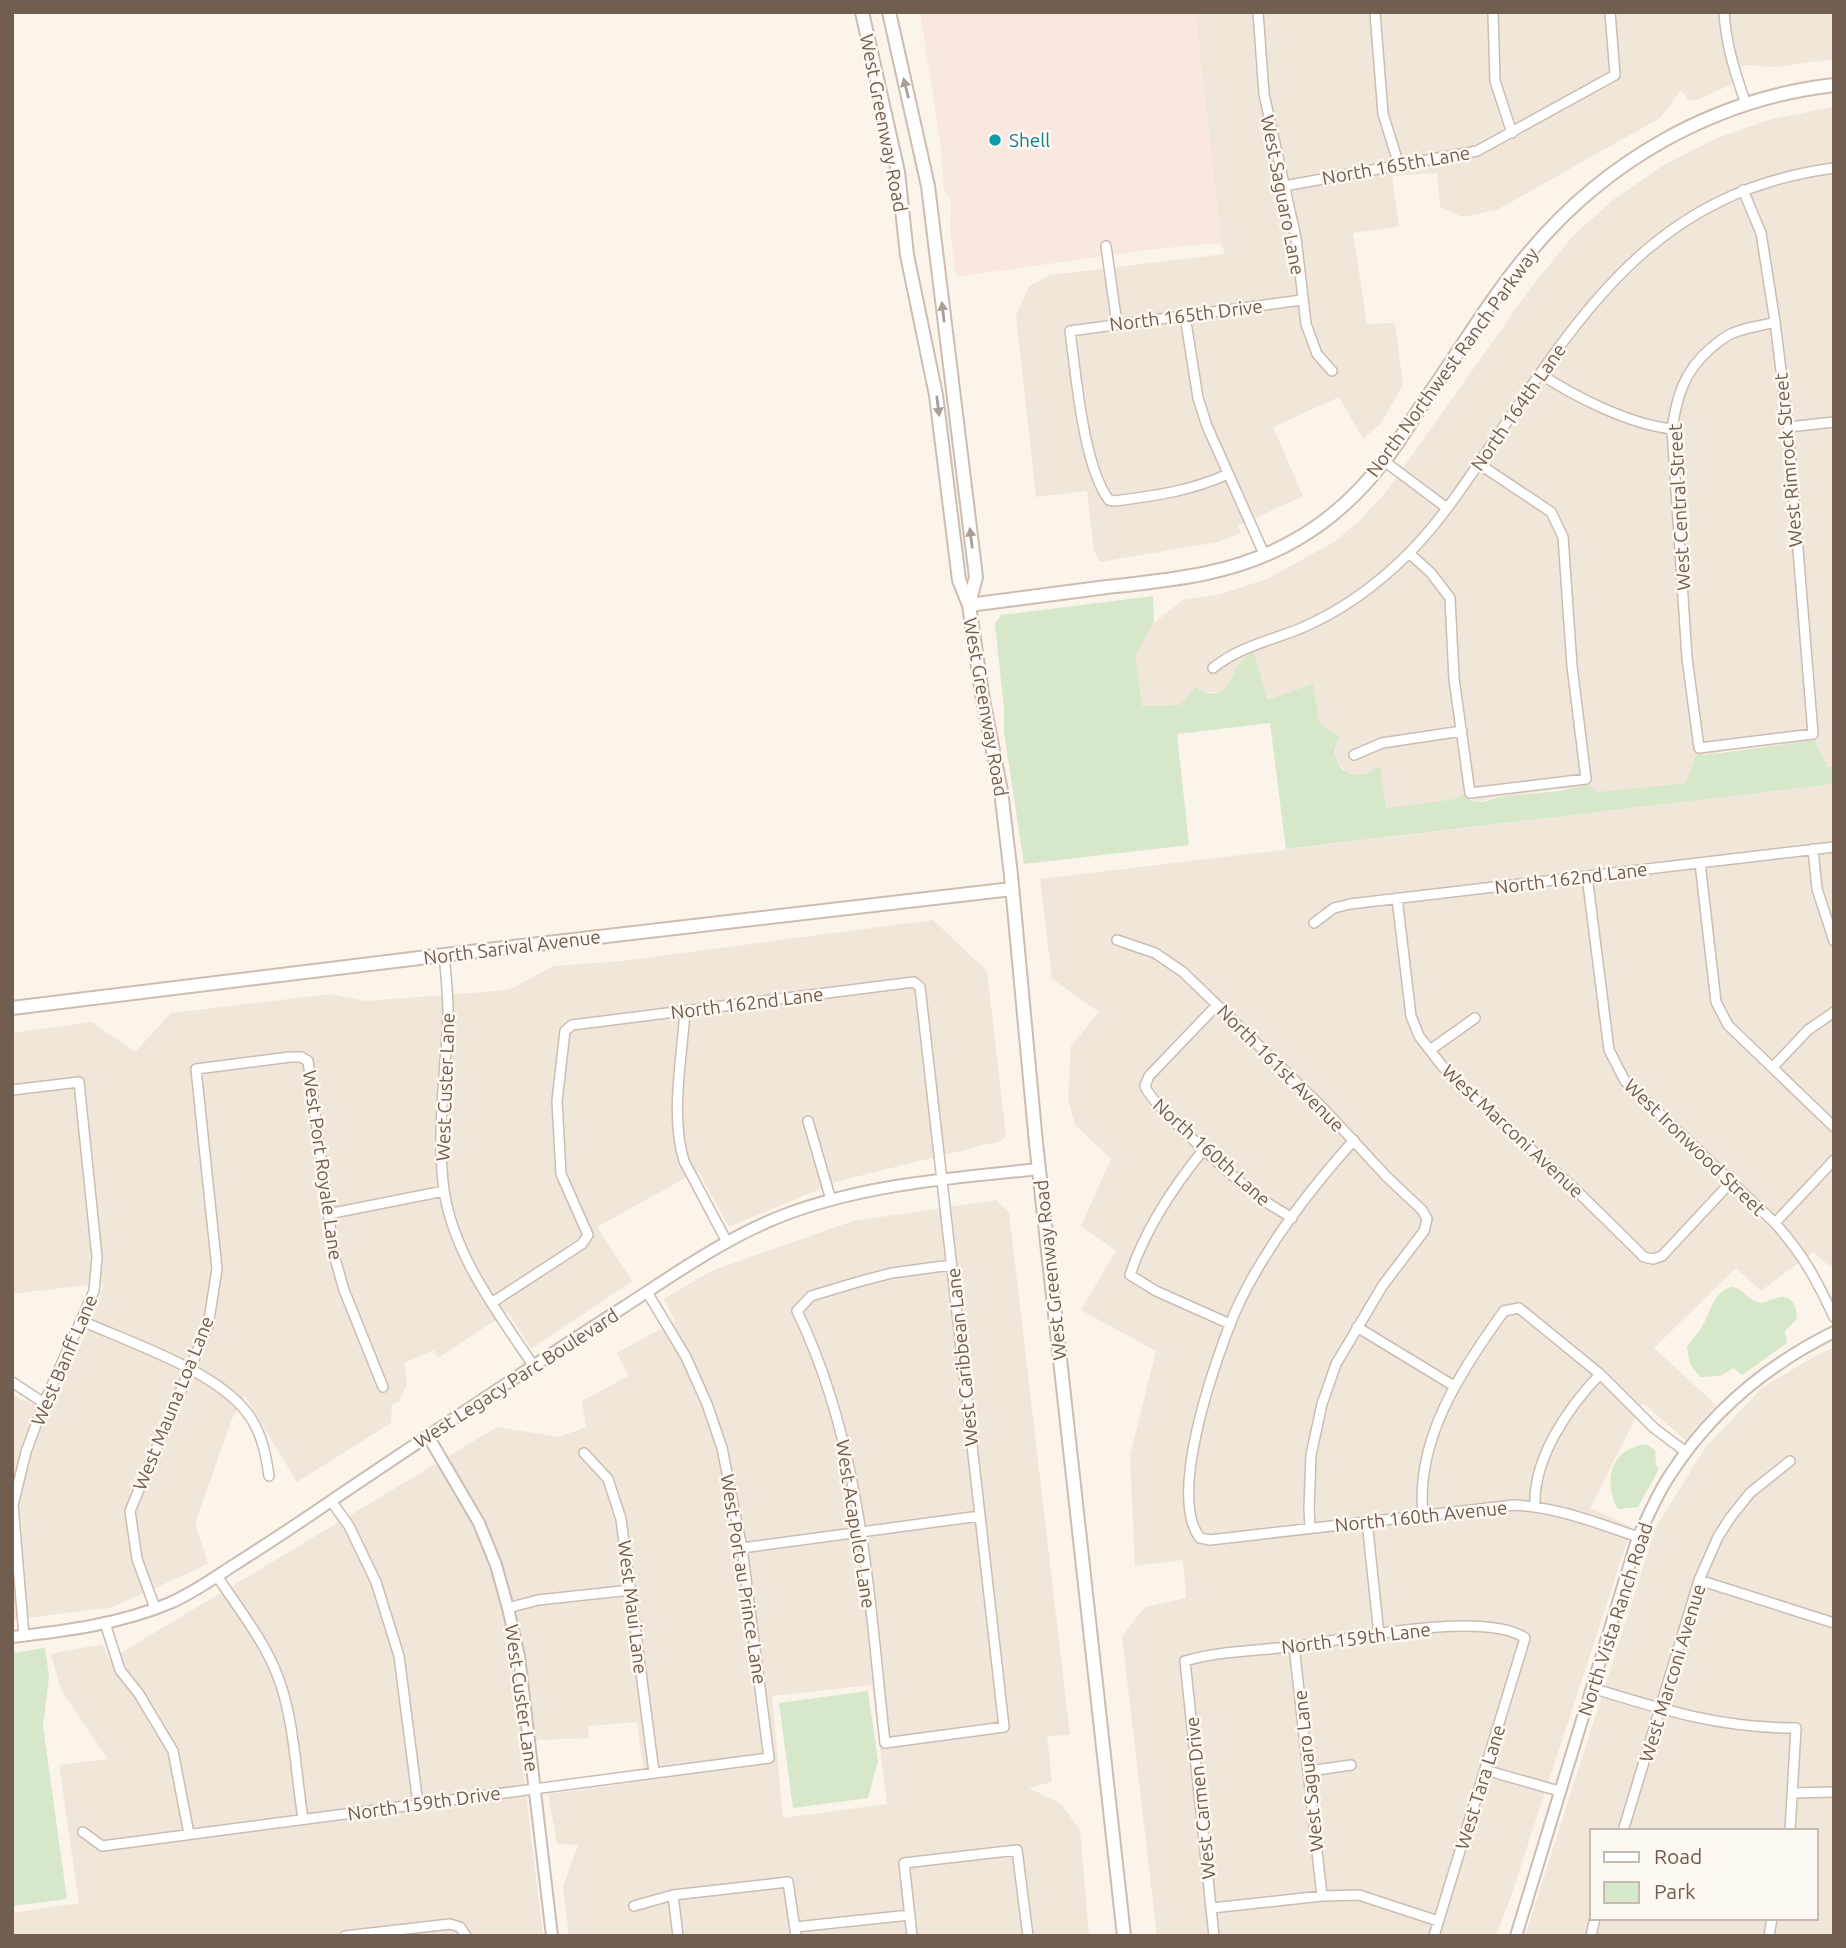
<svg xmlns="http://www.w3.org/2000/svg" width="1846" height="1948" font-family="Ubuntu,sans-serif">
	<rect width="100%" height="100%" fill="#faf4eb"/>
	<path fill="#f1e6da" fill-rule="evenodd" d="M 1195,12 L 1834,12 L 1834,59 L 1775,67 L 1746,65 L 1730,70 L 1732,84 L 1697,100 L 1688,100 L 1681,90 L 1660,118 L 1497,210 L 1462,217 L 1440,207 L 1437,173 L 1392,176 L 1399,226 L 1353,233 L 1367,324 L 1395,323 L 1403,385 L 1381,423 L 1363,439 L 1339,397 L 1273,427 L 1303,496 L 1238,526 L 1241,533 L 1218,542 L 1100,562 L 1094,551 L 1087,491 L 1036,497 L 1016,316 L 1029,286 L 1050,275 L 1225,254 L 1221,243 Z
		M 1834,107 L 1834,767 L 1829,767 L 1815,740 L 1723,751 L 1712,755 L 1697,752 L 1686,783 L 1596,792 L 1560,789 L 1497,797 L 1478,802 L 1469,799 L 1464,794 L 1454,799 L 1386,808 L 1372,770 L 1358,775 L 1348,773 L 1336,761 L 1336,743 L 1266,700 L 1253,652 L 1224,690 L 1217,692 L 1202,692 L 1180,705 L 1142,706 L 1134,655 L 1154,623 L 1183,600 L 1221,594 L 1267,579 L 1334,542 L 1358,522 L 1386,492 L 1532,286 L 1559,253 L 1575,234 L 1613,200 L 1664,165 L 1717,138 L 1772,119 Z
		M 1834,784 L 1834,1263 L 1829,1266 L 1813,1252 L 1761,1291 L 1736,1268 L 1654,1348 L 1716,1405 L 1685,1440 L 1643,1403 L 1590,1508 L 1632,1527 L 1511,1896 L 1496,1936 L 1157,1936 L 1122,1636 L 1145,1607 L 1186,1598 L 1183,1560 L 1135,1566 L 1130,1456 L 1156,1351 L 1081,1310 L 1116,1251 L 1081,1226 L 1111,1159 L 1075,1125 L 1068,1098 L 1071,1046 L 1099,1012 L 1052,979 L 1040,879 Z
		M 933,920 L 987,971 L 1006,1136 L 1000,1141 L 839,1181 L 729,1227 L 698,1171 L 597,1227 L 632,1281 L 531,1349 L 508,1312 L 438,1358 L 434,1350 L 404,1363 L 407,1384 L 399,1402 L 392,1405 L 391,1423 L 297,1482 L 245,1396 L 232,1419 L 195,1523 L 208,1564 L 113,1607 L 12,1620 L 12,1395 L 51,1411 L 93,1318 L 104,1283 L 12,1294 L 12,1033 L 92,1022 L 135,1052 L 171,1013 L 331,994 L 366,1001 L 509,990 L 553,966 L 623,961 Z
		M 996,1200 L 1009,1212 L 1070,1735 L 1047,1736 L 1052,1782 L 1029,1788 L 1061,1804 L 1080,1830 L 1089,1936 L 569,1936 L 563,1887 L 578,1845 L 557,1844 L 548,1794 L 645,1781 L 637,1722 L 588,1726 L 589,1738 L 520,1741 L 543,1936 L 12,1936 L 12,1913 L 79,1903 L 59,1765 L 108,1759 L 61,1690 L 51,1654 L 102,1644 L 109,1660 L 497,1427 L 559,1437 L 586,1427 L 582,1401 L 628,1376 L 617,1353 L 675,1321 L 664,1299 L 711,1271 L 853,1221 ZM 872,1685 L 887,1804 L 783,1818 L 772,1696 Z
		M 1834,1348 L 1834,1936 L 1525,1936 L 1656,1527 L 1705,1448 L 1762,1388 L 1818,1354 ZM 1592,1831 L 1816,1831 L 1816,1918 L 1592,1918 Z"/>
	<path fill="#f9e8e0" d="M 920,12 L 1195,12 L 1221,243 L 1154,249 L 956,277 L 950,229 L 951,202 L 944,189 L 940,140 Z"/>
	<path fill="#d6e7ca" d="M 1153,596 L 1154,623 L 1135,655 L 1142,706 L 1180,705 L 1196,687 C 1234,712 1228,659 1254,652 L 1267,700 L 1313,684 L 1319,723 L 1339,737 C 1325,765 1353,787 1376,767 L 1380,768 L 1386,808 L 1454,799 L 1464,794 C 1468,798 1471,802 1478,802 C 1485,803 1493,798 1500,797 C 1523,793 1571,793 1588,784 L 1596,792 L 1686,783 L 1697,752 L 1706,755 L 1815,740 L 1828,767 L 1834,767 L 1834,784 L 1286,849 L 1270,723 L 1177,734 L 1189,845 L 1024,864 L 1004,732 L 1004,708 L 995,624 L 1001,615 Z
		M 1732,1287 C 1743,1288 1746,1298 1756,1302 C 1769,1306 1782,1288 1793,1303 C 1797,1309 1797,1314 1796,1320 L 1785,1331 L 1787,1343 L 1742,1375 L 1734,1368 L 1720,1376 L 1700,1377 L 1690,1364 L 1687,1347 C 1691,1340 1697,1335 1701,1328 C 1712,1312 1712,1292 1732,1287 Z
		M 1646,1444 L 1655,1450 L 1656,1465 L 1659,1469 L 1638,1507 L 1618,1509 C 1602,1480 1611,1449 1646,1444 Z
		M 45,1648 L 49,1677 L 43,1726 L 67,1899 L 12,1906 L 12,1653 Z
		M 868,1691 L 878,1761 L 868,1798 L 793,1808 L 779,1703 Z"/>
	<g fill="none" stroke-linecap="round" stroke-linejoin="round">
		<g stroke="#cbbdb2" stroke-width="12">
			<path id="minor" d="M 1258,12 L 1264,94 L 1296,238 L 1306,324 L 1317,354 L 1332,371
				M 1375,12 L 1383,114 L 1399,165
				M 1493,12 L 1495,81 L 1512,133
				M 1724,12 C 1726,45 1735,73 1746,104
				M 1284,186 L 1477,151 L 1615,75 L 1610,12
				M 1743,190 L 1761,233 L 1775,322 L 1788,427 L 1813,734 L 1699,748 L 1687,658 L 1672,429 C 1677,396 1684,371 1711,348 C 1717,343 1725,336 1733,333 C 1746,327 1762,326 1775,322
				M 1106,246 L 1117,324
				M 1185,316 L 1198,398 L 1207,426 L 1265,556
				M 1540,374 C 1576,397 1628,424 1672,429
				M 1788,427 L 1834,422
				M 1384,461 L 1447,508
				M 1228,474 C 1191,491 1154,496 1114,501 L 1109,500 C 1083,466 1076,374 1070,331 L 1302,300
				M 1409,553 L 1431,573 L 1450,598 L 1454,679 L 1470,793 L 1586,779 L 1572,666 L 1563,537 L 1551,512 L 1479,464
				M 1213,668 C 1239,647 1269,641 1299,629 C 1340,612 1377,585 1408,554 C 1443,519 1470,476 1498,435 C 1588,302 1661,191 1834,168
				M 1354,755 L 1382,743 L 1462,731
				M 1813,849 L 1817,889 L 1834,941
				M 1700,863 L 1716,1002 L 1728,1025 L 1834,1127
				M 1587,876 L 1609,1050 L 1625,1081 L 1775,1223 C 1804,1256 1815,1277 1834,1317
				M 1397,898 L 1411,1016 L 1419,1036 L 1443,1067 L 1465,1089 L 1578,1192 L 1644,1257 L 1653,1259 L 1662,1256 L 1731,1182
				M 1314,923 L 1334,908 L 1350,904 L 1834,847
				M 1117,940 L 1155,953 L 1183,972 L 1323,1108 L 1387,1177 L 1422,1210 L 1427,1219 L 1424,1231 L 1383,1285 L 1336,1364 L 1322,1404 L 1311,1455 L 1309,1508 L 1310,1528
				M 444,955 C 446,974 448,994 448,1013 C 446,1072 436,1131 444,1190 C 453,1254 498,1313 533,1365
				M 685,1011 C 682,1058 670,1116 684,1161 L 727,1242
				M 1430,1050 L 1475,1018
				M 1773,1067 L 1808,1030 L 1834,1012
				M 1145,1086 C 1150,1104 1241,1184 1260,1198 C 1270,1205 1281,1211 1292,1218
				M 1145,1086 L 1149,1076 L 1217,1005
				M 12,1090 L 79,1082 L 97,1257 L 94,1291 L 44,1403 L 26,1452 L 13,1505 L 24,1636
				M 808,1121 L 831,1200
				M 1354,1140 C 1322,1176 1291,1214 1266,1255 C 1252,1277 1238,1303 1229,1327 C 1212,1372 1168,1497 1200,1538 L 1210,1540 L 1514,1505 C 1557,1507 1597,1523 1638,1537
				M 1204,1149 C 1174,1186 1145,1229 1130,1275 L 1156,1291 L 1230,1324
				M 328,1214 L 444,1191
				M 1775,1223 L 1834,1160
				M 493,1302 L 582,1244 L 588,1235 L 561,1174 L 557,1101 L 565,1031 L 572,1025 L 914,982 L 920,987 L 1004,1727 L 885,1743 C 869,1597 862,1445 797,1311 L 811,1296 L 861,1281 L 892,1273 L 951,1265
				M 82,1321 C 131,1343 224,1373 252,1420 C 263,1438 266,1456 269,1476
				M 1357,1327 L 1454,1386
				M 12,1382 L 44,1403
				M 584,1453 L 608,1479 L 621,1519 L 654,1772
				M 331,1501 L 349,1526 L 376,1582 L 399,1656 L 418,1804
				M 1535,1506 C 1533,1458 1568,1408 1600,1374
				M 1423,1515 C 1415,1439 1462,1369 1504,1311 L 1519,1308 L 1600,1374 L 1654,1428 L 1686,1452
				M 1367,1521 L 1379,1635
				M 742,1548 L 980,1516
				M 217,1576 C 238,1608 264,1640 278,1677 C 294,1718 296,1775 303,1819
				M 1699,1580 L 1834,1623
				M 155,1608 L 137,1559 L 130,1511 L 208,1326 L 217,1269 L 196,1069 L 290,1057 L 301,1057 L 308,1061 L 334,1255 L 344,1290 L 383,1387
				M 508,1608 L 538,1600 L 631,1590
				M 105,1623 L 120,1670 L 139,1694 L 173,1751 L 189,1834
				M 1294,1646 L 1322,1896
				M 1592,1688 C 1663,1710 1721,1728 1796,1728 L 1790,1831
				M 1485,1770 L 1559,1791
				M 1309,1771 L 1351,1765
				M 1793,1793 L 1834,1792
				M 1623,1831 L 1699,1580 L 1718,1537 L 1730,1518 L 1750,1493 L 1790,1461
				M 83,1832 L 102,1846 L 769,1758 L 742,1548 L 722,1448 L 707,1404 L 686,1357 L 647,1292
				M 673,1895 L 678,1936
				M 634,1906 L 673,1895 L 788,1882 L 796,1936
				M 1212,1908 L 1322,1896 L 1359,1895 L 1438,1921
				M 795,1927 L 910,1915
				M 345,1936 L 450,1924 L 460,1927 L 466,1936
				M 912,1936 L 904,1863 L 1017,1850 L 1028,1936
				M 1214,1936 L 1185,1661 C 1222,1650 1260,1651 1297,1646 C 1349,1639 1484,1610 1525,1638 L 1434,1936
				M 1591,1936 L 1595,1918
				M 1769,1936 L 1772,1918"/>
		</g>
		<g stroke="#cbbdb2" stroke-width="14">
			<path id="tertiary" d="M 428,1436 L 479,1523 L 496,1565 L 508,1608 L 519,1656 L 552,1936
				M 12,1637 C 66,1631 120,1624 170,1603 C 193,1593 214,1578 234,1565 C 267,1544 299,1523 331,1501 C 428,1436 525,1370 624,1307 C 676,1273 727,1237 784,1215 C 866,1184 953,1178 1039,1169
				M 1516,1936 L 1638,1537 C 1648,1517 1657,1494 1670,1475 C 1710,1413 1767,1365 1834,1332"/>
		</g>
		<g stroke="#cdbdb0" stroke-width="16">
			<path id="secondary" d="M 862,12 L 898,172 L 907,255 L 936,395 L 959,580 L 969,605 L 983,700 L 1001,791 L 1011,875 L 1036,1143 L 1124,1936
				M 889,12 L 928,186 L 976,577 L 969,604
				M 969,605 C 1015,599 1061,593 1107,587 C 1173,580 1238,574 1297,539 C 1330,520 1361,491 1384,461 C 1400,441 1412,419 1426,399 C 1460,351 1490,299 1528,254 C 1605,161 1713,99 1834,85
				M 12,1008 L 444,955 L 1012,889"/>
		</g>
		<use href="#minor" stroke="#fff" stroke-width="9"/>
		<use href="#tertiary" stroke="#fff" stroke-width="10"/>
		<use href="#secondary" stroke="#fff" stroke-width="12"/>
	</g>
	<defs><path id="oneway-solid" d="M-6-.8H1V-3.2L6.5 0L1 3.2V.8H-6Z" transform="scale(1.75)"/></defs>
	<g fill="#aa9e97">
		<use href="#oneway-solid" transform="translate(906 88) rotate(-104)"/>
		<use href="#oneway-solid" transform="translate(943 312) rotate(-97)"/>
		<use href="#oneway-solid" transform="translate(938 406) rotate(83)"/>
		<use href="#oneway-solid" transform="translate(971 538) rotate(-97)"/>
	</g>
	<circle fill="#0f9aa8" stroke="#fdf8f1" stroke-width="2.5" cx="995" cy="140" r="7"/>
	<g text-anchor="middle" stroke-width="5" stroke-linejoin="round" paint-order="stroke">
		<g font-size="19" fill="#725d51" stroke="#fdf8f1">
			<text transform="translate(884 123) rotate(79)" y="7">West Greenway Road</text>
			<text transform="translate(1396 165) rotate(-10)" y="7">North 165th Lane</text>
			<text transform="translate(1283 195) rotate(79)" y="7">West Saguaro Lane</text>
			<text transform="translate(1186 315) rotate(-7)" y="7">North 165th Drive</text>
			<text transform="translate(1452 362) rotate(-54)" y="7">North Northwest Ranch Parkway</text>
			<text transform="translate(1518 407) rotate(-55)" y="7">North 164th Lane</text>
			<text transform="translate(1788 460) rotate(-95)" y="7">West Rimrock Street</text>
			<text transform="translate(1679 507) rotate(-93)" y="7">West Central Street</text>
			<text transform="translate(986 707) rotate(80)" y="7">West Greenway Road</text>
			<text transform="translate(1571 878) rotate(-7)" y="7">North 162nd Lane</text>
			<text transform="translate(512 947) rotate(-7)" y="7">North Sarival Avenue</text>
			<text transform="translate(747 1003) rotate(-7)" y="7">North 162nd Lane</text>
			<text transform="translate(1281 1068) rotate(45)" y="7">North 161st Avenue</text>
			<text transform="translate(445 1087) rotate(-88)" y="7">West Custer Lane</text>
			<text transform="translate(1513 1131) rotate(43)" y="7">West Marconi Avenue</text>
			<text transform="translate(1695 1147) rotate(44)" y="7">West Ironwood Street</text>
			<text transform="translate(1212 1152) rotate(42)" y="7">North 160th Lane</text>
			<text transform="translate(323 1165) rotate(82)" y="7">West Port Royale Lane</text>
			<text transform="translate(1050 1270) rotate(-96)" y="7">West Greenway Road</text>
			<text transform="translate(962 1357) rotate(-96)" y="7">West Caribbean Lane</text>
			<text transform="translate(64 1360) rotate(-67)" y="7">West Banff Lane</text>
			<text transform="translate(516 1378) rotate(-33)" y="7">West Legacy Parc Boulevard</text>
			<text transform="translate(173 1403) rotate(-68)" y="7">West Mauna Loa Lane</text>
			<text transform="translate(1421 1516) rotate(-6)" y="7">North 160th Avenue</text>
			<text transform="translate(856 1524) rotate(81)" y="7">West Acapulco Lane</text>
			<text transform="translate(744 1579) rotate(81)" y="7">West Port au Prince Lane</text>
			<text transform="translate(633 1607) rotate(83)" y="7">West Maui Lane</text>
			<text transform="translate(1615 1619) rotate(-72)" y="7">North Vista Ranch Road</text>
			<text transform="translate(1356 1638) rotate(-7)" y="7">North 159th Lane</text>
			<text transform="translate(1672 1673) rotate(-73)" y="7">West Marconi Avenue</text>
			<text transform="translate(522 1698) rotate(82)" y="7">West Custer Lane</text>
			<text transform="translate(1308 1771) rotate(-96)" y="7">West Saguaro Lane</text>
			<text transform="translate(1480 1787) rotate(-73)" y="7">West Tara Lane</text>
			<text transform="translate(1200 1798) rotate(-96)" y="7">West Carmen Drive</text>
			<text transform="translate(424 1803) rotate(-8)" y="7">North 159th Drive</text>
		</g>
		<g font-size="19" fill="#0d838f" stroke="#fdf8f1" text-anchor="start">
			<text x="1009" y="147">Shell</text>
		</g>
	</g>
	<rect width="1846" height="1948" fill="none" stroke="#725d51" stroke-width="28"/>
	<rect x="1590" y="1829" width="228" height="91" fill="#fdf8f1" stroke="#c5bab1" stroke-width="2"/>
	<rect x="1604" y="1852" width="35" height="10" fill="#ffffff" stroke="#c5bab1" stroke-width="2"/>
	<text x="1654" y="1864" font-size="21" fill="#725d51">Road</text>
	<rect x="1604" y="1882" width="35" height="21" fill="#d6e7ca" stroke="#c5bab1" stroke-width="2"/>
	<text x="1654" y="1899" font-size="21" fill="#725d51">Park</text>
</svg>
